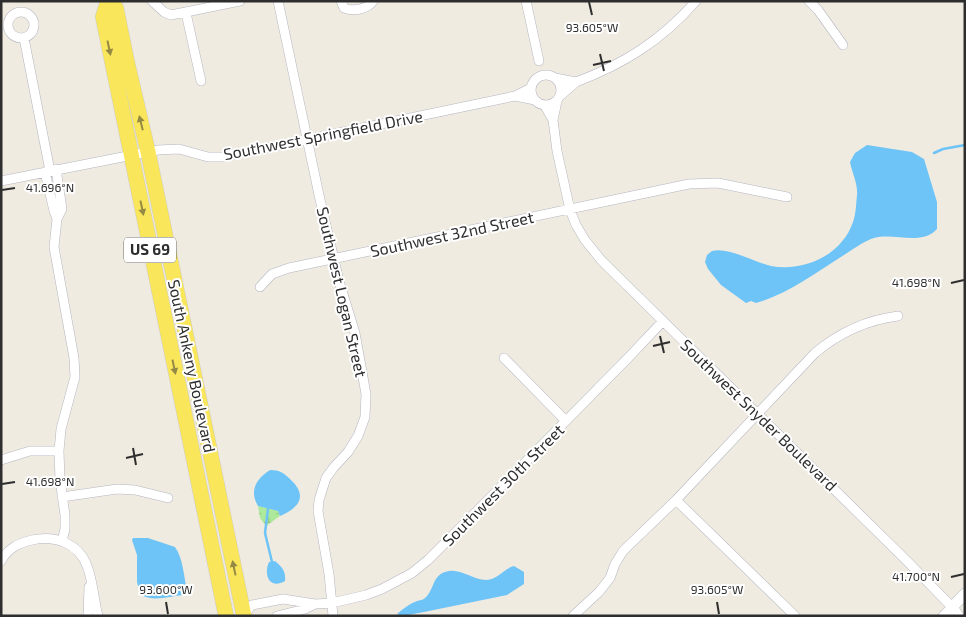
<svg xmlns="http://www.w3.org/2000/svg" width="966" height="617" font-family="'Exo 2',sans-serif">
	<defs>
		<pattern id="wetland-marsh" width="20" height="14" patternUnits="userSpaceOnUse" patternTransform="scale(1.25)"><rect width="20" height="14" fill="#ade99a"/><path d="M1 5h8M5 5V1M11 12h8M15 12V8" fill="none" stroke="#95c885"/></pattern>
	</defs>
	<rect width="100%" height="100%" fill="#f0ebe0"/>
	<path fill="url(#wetland-marsh)" d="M 258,506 L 278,511 L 280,516 L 266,526 L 260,518 Z"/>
	<path fill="#6ec4f7" d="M 867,145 L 912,152 L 924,159 L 937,202 L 937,229 C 921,247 892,231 871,239 C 861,243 852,250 844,255 C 815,273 788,294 756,303 L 751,301 L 746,303 L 721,285 L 708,269 L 705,262 L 707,255 L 712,251 C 729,247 754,262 771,266 C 804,272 842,255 853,222 C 856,214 856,204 857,195 C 858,183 852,173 850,162 L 855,153 Z
		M 270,470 C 280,470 284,473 291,480 C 308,496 299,508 280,516 L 278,511 L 258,506 C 249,491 256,479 270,470 Z
		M 133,538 L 148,538 L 175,547 C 183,558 184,577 187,591 L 184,595 C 169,596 153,603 140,594 L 137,582 L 137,555 L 132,540 Z
		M 275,561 C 282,567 286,571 285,581 C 270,590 263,575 269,562 Z
		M 514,566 L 524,572 L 524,584 L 507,595 L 424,612 L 403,616 L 397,614 C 403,609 409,604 417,601 C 421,600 424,600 427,596 C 434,588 433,576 445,572 C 460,567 472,580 486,580 C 498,580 503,569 514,566 Z"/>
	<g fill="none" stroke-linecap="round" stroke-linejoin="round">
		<path stroke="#6ec4f7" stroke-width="2.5" d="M 934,153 L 943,149 L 965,145
			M 268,509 L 265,533 L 272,562"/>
		<g stroke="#b4b5c2" stroke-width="10">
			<path id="minor" d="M 152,1 L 164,12 L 171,15 L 240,1
				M 278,1 L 319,195 L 339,281 L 355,333 L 366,394 L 365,417 L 358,436 L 348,452 L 334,467 L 326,478 L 319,500 L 318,511 L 329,574 L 333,616
				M 341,1 L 344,8 C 353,12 368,9 373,1
				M 526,1 L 539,61
				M 809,1 L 818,10 L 843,45
				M8 25a13 13 0 1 1 26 0a13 13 0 1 1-26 0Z
				M 186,13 L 201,81
				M 24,38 L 50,171
				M531 90a15 15 0 1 1 30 0a15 15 0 1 1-30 0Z
				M 555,78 L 576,82 L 560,96
				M 576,82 C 624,64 662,40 696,1
				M 531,88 L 515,96 L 535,100
				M 545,106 L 553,120 L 557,101
				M 553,120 L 557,151 L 570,210 L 576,225 L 585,240 L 601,260 L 907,561 L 952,607 L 943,616
				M 56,169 L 62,209 L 57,219 L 54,247 L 74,358 L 75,377 L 61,429 L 59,451 L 60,480 L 65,515 L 65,529 L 62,541
				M 45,172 L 54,211 L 57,219
				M 1,181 L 158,150 L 179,149 L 208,157 L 223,157 L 515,96
				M 260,287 L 272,274 L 289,268 L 689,184 L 718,183 L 787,197
				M 504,358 L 566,421
				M 1,460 L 30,451 L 59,451
				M 62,497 L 117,489 L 135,490 L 168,498
				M 676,500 L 795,616
				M 1,561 C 8,548 19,543 32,540 C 54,535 79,543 87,566 C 93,581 94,600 98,616
				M 244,615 L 252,605 L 283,599 L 315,604 L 332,603 L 366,595 L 382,589 L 412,573 L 428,560 L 473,515 L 628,358 L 663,321
				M 88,616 L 89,587
				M 277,616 L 305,609 L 315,604
				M 573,616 L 599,592 L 610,578 L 615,564 L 623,551 L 676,500 L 815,353 C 840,332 866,320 898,316"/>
		</g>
		<g stroke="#b4b5c2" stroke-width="12">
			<path id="tertiary" d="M 958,616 L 952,607 L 965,594"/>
		</g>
		<g stroke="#cdcdcd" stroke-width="16">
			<path id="primary" d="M 108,1 L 103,17 L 226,616
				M 109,1 L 116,8 L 127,62 L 148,152 L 244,616"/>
		</g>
		<use href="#minor" stroke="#fff" stroke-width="9"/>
		<use href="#tertiary" stroke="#fff" stroke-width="11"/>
		<use href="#primary" stroke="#fae65b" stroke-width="15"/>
	</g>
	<defs><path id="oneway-solid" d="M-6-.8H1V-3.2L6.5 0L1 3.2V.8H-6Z" transform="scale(1.25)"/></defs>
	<g fill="#948a44">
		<use href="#oneway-solid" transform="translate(109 48) rotate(78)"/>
		<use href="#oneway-solid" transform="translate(141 123) rotate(-104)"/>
		<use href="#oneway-solid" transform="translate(142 208) rotate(78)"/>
		<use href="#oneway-solid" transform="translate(174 367) rotate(78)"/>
		<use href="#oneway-solid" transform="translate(234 568) rotate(-102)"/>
	</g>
	<path fill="none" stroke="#2e2e2e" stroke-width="2" d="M 589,2 L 592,15M 600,54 L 604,71M 593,65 L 611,61M 2,190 L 15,188M 951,283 L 964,280M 660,336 L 664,353M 653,346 L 670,342M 133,448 L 136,465M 126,458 L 143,454M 2,484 L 15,482M 951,577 L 964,574M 166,602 L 168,614M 717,602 L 719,614"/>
	<g text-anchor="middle" stroke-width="4" stroke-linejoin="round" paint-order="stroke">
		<rect fill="#fff" stroke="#6d6d6d" stroke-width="1" x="124" y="237.5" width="52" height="25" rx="4"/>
		<g font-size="15" font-weight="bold" fill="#2e2e2e">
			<text x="150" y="255">US 69</text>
		</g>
		<g font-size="16" fill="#2e2e2e" stroke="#fff">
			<text transform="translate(323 135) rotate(-11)" y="6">Southwest Springfield Drive</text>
			<text transform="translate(452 234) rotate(-12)" y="6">Southwest 32nd Street</text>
			<text transform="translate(342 292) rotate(77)" y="6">Southwest Logan Street</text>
			<text transform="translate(192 366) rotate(78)" y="6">South Ankeny Boulevard</text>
			<text transform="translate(759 415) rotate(44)" y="6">Southwest Snyder Boulevard</text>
			<text transform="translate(503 485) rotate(-45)" y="6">Southwest 30th Street</text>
		</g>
	</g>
	<g font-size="12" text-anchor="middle" fill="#2e2e2e" stroke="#fff" stroke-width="4" stroke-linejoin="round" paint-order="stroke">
		<text x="592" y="32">93.605°W</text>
		<text x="50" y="192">41.696°N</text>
		<text x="916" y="287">41.698°N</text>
		<text x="50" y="486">41.698°N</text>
		<text x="916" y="581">41.700°N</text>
		<text x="166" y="594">93.600°W</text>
		<text x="717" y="594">93.605°W</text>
	</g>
	<rect width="966" height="617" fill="none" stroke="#2e2e2e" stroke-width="5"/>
</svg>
